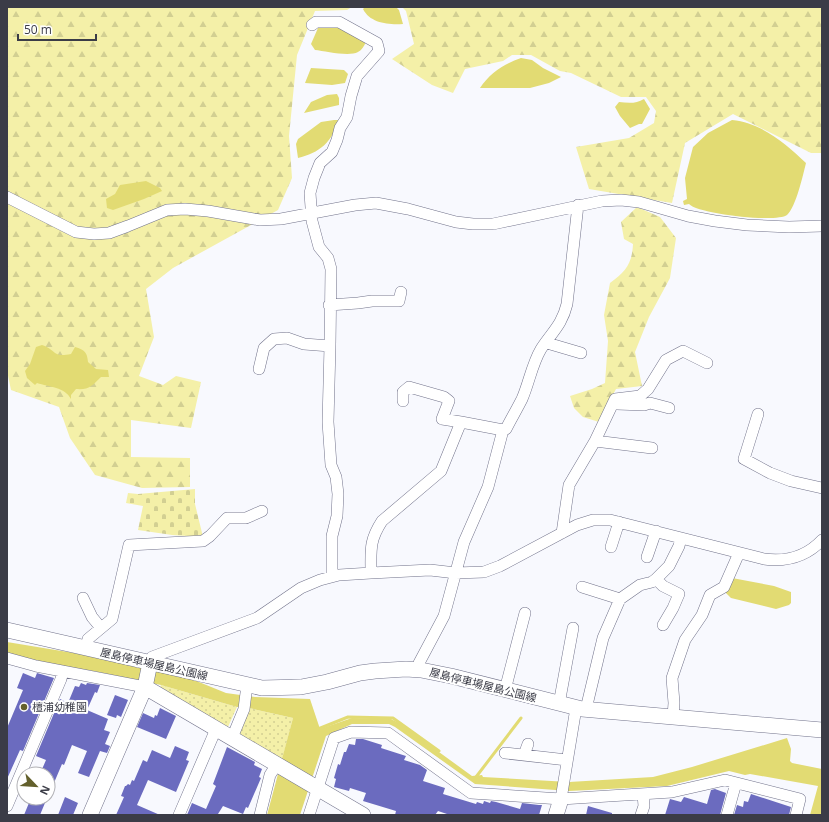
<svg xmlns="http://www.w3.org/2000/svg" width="829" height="822" font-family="'Open Sans','Noto Sans JP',sans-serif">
	<defs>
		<pattern id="forest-firs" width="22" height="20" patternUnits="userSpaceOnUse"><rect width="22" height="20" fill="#f4f0a8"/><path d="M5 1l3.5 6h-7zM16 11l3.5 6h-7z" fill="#d2cf92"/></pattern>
		<pattern id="cemetery-stones" width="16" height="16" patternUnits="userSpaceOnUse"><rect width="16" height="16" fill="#f4f0a8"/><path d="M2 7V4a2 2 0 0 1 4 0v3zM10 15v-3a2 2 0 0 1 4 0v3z" fill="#d2cf92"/></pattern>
		<pattern id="park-dots" width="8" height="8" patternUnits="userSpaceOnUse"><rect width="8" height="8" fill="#f4f0a8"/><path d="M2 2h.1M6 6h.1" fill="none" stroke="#d2cf92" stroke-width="1.8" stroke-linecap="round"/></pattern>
	</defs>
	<rect width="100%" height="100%" fill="#f8f9fe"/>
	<path fill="url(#forest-firs)" d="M 7,7 L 352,7 L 347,10 L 315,11 L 297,55 L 289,136 L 292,178 L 278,210 L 173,268 L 146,289 L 154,337 L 139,376 L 163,385 L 176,376 L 201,382 L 191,428 L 131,420 L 131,457 L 190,458 L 190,487 L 142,488 L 95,475 L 70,438 L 59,407 L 11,390 L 7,371 Z
		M 402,7 L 822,7 L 822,153 L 811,153 L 733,114 L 685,143 L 672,203 L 589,189 L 576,147 L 629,138 L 654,123 L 656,111 L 646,97 L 621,97 L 571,73 L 560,71 L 531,55 L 512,55 L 503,61 L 465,69 L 453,93 L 432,85 L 392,59 L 414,44 L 406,11 Z
		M 637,207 L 660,217 L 676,238 L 670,278 L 649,317 L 635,352 L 642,386 L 616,389 L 599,422 L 583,417 L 574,408 L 570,396 L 592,389 L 605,383 L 608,341 L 604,315 L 610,283 C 626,271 632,264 633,244 L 624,239 L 621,222 Z"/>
	<path fill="url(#cemetery-stones)" d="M 195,489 L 195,504 L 203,537 L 172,535 L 138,530 L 143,506 L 126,503 L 128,493 L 138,494 Z"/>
	<path fill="url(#park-dots)" d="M 161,685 L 237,707 L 228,727 L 159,689 Z
		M 249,708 L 293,718 L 282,760 L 239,735 Z"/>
	<path fill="#e2db73" d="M 365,7 L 396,7 L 399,10 L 403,24 C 388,25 370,23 363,9 Z
		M 340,27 L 366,42 C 364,46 362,50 358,52 C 349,57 325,51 315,50 L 311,44 L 318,28 Z
		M 521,58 L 532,60 L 543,68 L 561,77 L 549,83 L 530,88 L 480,88 C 490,73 504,64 521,58 Z
		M 311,68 L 344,70 L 348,74 L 345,83 L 332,85 L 305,83 Z
		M 337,94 L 339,98 L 339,105 L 304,113 L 311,102 L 327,95 Z
		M 644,99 L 650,109 L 642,124 L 639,124 L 630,128 L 620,116 L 615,107 L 619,102 C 628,103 636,104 644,99 Z
		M 334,120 L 338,120 C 333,142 319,153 298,158 L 296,144 L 298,139 L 321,122 Z
		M 732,120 C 762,123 786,144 806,163 C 803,175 796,207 787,215 C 776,223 698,214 689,204 L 684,205 L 683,201 L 687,199 L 685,178 L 693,147 L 708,133 Z
		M 146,181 L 160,188 L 162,191 L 144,199 L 113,210 L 107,208 L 106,199 L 115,194 L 120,185 Z
		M 42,345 C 57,350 52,358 71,354 L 75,347 C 85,350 87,352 88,362 L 96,369 L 108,370 L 109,377 L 101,377 C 92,386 89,390 76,389 L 71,395 L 71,399 C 65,387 49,387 37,383 L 35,385 L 27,378 L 25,371 L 30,364 L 36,347 Z
		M 732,578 L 774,586 L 791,592 L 791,603 L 789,605 L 776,609 L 731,598 L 725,592 Z
		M 7,642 L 92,656 L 194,680 L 226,693 L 255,697 L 310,699 L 320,729 L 352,718 L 391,719 L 399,723 L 472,776 L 482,775 L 483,777 L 569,782 L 653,777 L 692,767 L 787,738 L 791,749 L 790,761 L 792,763 L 822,769 L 822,815 L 810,815 L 818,786 L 750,774 L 745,775 L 729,771 L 667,786 L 569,791 L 475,784 L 395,727 L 389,724 L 352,724 L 326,736 L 300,815 L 267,815 L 293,718 L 249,708 L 237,707 L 161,685 L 93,671 L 53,665 L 7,655 Z"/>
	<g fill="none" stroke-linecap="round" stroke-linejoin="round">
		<path stroke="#e2db73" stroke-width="3" d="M 318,729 L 348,717 L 393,718 L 439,751
			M 476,777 L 521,718"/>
	</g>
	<path fill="#6b6bbf" d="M 23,673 L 35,678 L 37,673 L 54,678 L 23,751 L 20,750 L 7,779 L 7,728 L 23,690 L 17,688 Z
		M 81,683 L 86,685 L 87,683 L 100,685 L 97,693 L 95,692 L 87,710 L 108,719 L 104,730 L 110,732 L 105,744 L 110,746 L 107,753 L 100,751 L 89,777 L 78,773 L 87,751 L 72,745 L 64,765 L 62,764 L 48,797 L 48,774 L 40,774 L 46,760 L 36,756 L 60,699 L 68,703 L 75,686 L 79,687 Z
		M 115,695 L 128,700 L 121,717 L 117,715 L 116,718 L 107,715 Z
		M 160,708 L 176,716 L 166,739 L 137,727 L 143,713 L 154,718 L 155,715 L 157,716 Z
		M 356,739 L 363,739 L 382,745 L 381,748 L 406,756 L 404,760 L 420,765 L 427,770 L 423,781 L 445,788 L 443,794 L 476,804 L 477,802 L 483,804 L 484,801 L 490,803 L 491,801 L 496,802 L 520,809 L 522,803 L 539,805 L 542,805 L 539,815 L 450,815 L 438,811 L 435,815 L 395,815 L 396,811 L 363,801 L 366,793 L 350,788 L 349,791 L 334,787 L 336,779 L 334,778 L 338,764 L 340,765 L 344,752 L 346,752 L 349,744 L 355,745 Z
		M 175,746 L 189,752 L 186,760 L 189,761 L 176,792 L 148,780 L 137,805 L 160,815 L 116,815 L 124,797 L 121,796 L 125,786 L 126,786 L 128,784 L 130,785 L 132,780 L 134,781 L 143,760 L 147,762 L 152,750 L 170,758 Z
		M 227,747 L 255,762 L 254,765 L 262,769 L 259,777 L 261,778 L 248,808 L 246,807 L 243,814 L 223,806 L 218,814 L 221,815 L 187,815 L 192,803 L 206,809 L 216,786 L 213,784 Z
		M 715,789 L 726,793 L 720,815 L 665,815 L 670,799 L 681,802 L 684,797 L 707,804 L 711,790 Z
		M 751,794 L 791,807 L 789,815 L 734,815 L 737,805 L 743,807 L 744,801 L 748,802 Z
		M 65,797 L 78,803 L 73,815 L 58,815 Z
		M 31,798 L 47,798 L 40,815 L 24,815 Z
		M 588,806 L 612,813 L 612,815 L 586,815 Z"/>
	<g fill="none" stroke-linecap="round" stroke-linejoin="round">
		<g stroke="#72738b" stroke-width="12">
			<path id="street" d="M 312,25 L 316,22 L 339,22 L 377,43 L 379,51 L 357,76 L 351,96 L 347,117 L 340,128 L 337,140 L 332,152 L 320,163 L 314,178 L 310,193 L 312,221 L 319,247 L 328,258 L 331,269 L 330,346
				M 7,197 L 76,232 L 94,234 L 109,233 L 128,226 L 167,210 L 185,209 L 208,211 L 260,220 L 281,219 L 355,205 L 376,203 L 408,209 L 456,222 L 473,224 L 493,224 L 602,201 L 621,200 L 639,202 L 688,216 L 715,221 L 747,225 L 789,227 L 822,226
				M 329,305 L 358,303 L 372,301 L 399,301 L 401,292
				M 547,343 L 581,353
				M 259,369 L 264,348 L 274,339 L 287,338 L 304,344 L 330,346 L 328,422 L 331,465 L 336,477 L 338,494 L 337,516 L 332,536 L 332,576
				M 403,401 L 403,392 L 409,387 L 444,397 L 449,401 L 442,419 L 461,422
				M 617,404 L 644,405 L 650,403 L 669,408
				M 758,414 L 744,459 L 770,473 L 791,481 L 822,488
				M 595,441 L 652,448
				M 562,533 L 569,485 L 595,441 L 615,399 L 640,396 L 648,389 L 666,360 L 683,351 L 707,363
				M 611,547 L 619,522
				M 647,557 L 656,531
				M 371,573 C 371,550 369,541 382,521 L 441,471 L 461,422 L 503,430 L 506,429 C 511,419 517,409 522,399 C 529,383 532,364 541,349 C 552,332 562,325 567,304 L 578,205
				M 656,579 L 663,586 L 679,594 L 673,608 L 663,625
				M 582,587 L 620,599
				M 83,598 L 92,617 L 101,628
				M 86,648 L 88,639 L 112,619 L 129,545 L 203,541 L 210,536 L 227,518 L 246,518 L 262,511
				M 7,658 L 36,666 L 145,687
				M 150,663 L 152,657 L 257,618 L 301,588 L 320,580 L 339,575 L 371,573 L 430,570 L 456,573 L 484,572 L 500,566 L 577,525 L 593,520 L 610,520 L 764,559 C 786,562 806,557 822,540
				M 419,670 L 419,663 L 444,616 L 464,542 L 488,487 L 503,430
				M 505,690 L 525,613
				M 559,704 L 573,628
				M 586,709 L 603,638 L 620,599 L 640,585 L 652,582 L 656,579 L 669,566 L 679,546 L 681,538
				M 673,717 L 674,703 L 672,678 L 685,640 L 702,615 L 710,595 L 724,587 L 739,553
				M 232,738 L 244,709 L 247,685
				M 505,753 L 567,760
				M 524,755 L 528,744
				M 561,799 L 576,708
				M 7,806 L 61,679 L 63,671
				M 179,815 L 216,729
				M 260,815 L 270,775 L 277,764
				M 309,815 L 334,738 L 351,732 L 388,733 L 471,793 L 561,799 L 672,792 L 725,780 L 800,799 L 796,815
				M 641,815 L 644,806 L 643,794
				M 727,815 L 736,783"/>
		</g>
		<g stroke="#72738b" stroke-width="16">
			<path id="secondary" d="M 7,630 L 262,688 L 301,687 L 327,682 L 360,673 L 375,671 L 406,669 L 421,670 L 451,676 L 582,709 L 822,730
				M 145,687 L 363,815
				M 90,815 L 145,687 L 150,663
				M 556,815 L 561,799"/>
		</g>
		<use href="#street" stroke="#fff" stroke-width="11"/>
		<use href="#secondary" stroke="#fff" stroke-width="15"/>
	</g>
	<circle fill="#63602c" stroke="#fff" stroke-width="1.5" cx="24" cy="707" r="4"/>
	<g text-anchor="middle" stroke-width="4" stroke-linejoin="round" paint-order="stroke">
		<g font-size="11" fill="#3b3c47" stroke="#fff">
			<text transform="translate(154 664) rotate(13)" y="4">屋島停車場屋島公園線</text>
			<text transform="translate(483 685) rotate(14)" y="4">屋島停車場屋島公園線</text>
		</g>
		<g font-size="11" fill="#3b3c47" stroke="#fff" text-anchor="start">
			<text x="32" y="711">檀浦幼稚園</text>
		</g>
	</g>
	<rect width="829" height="822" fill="none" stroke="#3b3c47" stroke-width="16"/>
	<g transform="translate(36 786) rotate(115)"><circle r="19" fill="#ffffff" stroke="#b1b1b5"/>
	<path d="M0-3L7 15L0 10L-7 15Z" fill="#63602c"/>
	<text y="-6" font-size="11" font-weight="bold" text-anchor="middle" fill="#3b3c47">N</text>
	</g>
	<path d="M18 34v6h78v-6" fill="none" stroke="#3b3c47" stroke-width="2"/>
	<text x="24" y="34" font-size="12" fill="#3b3c47" stroke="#ffffff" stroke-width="3" paint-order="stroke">50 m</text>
</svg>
